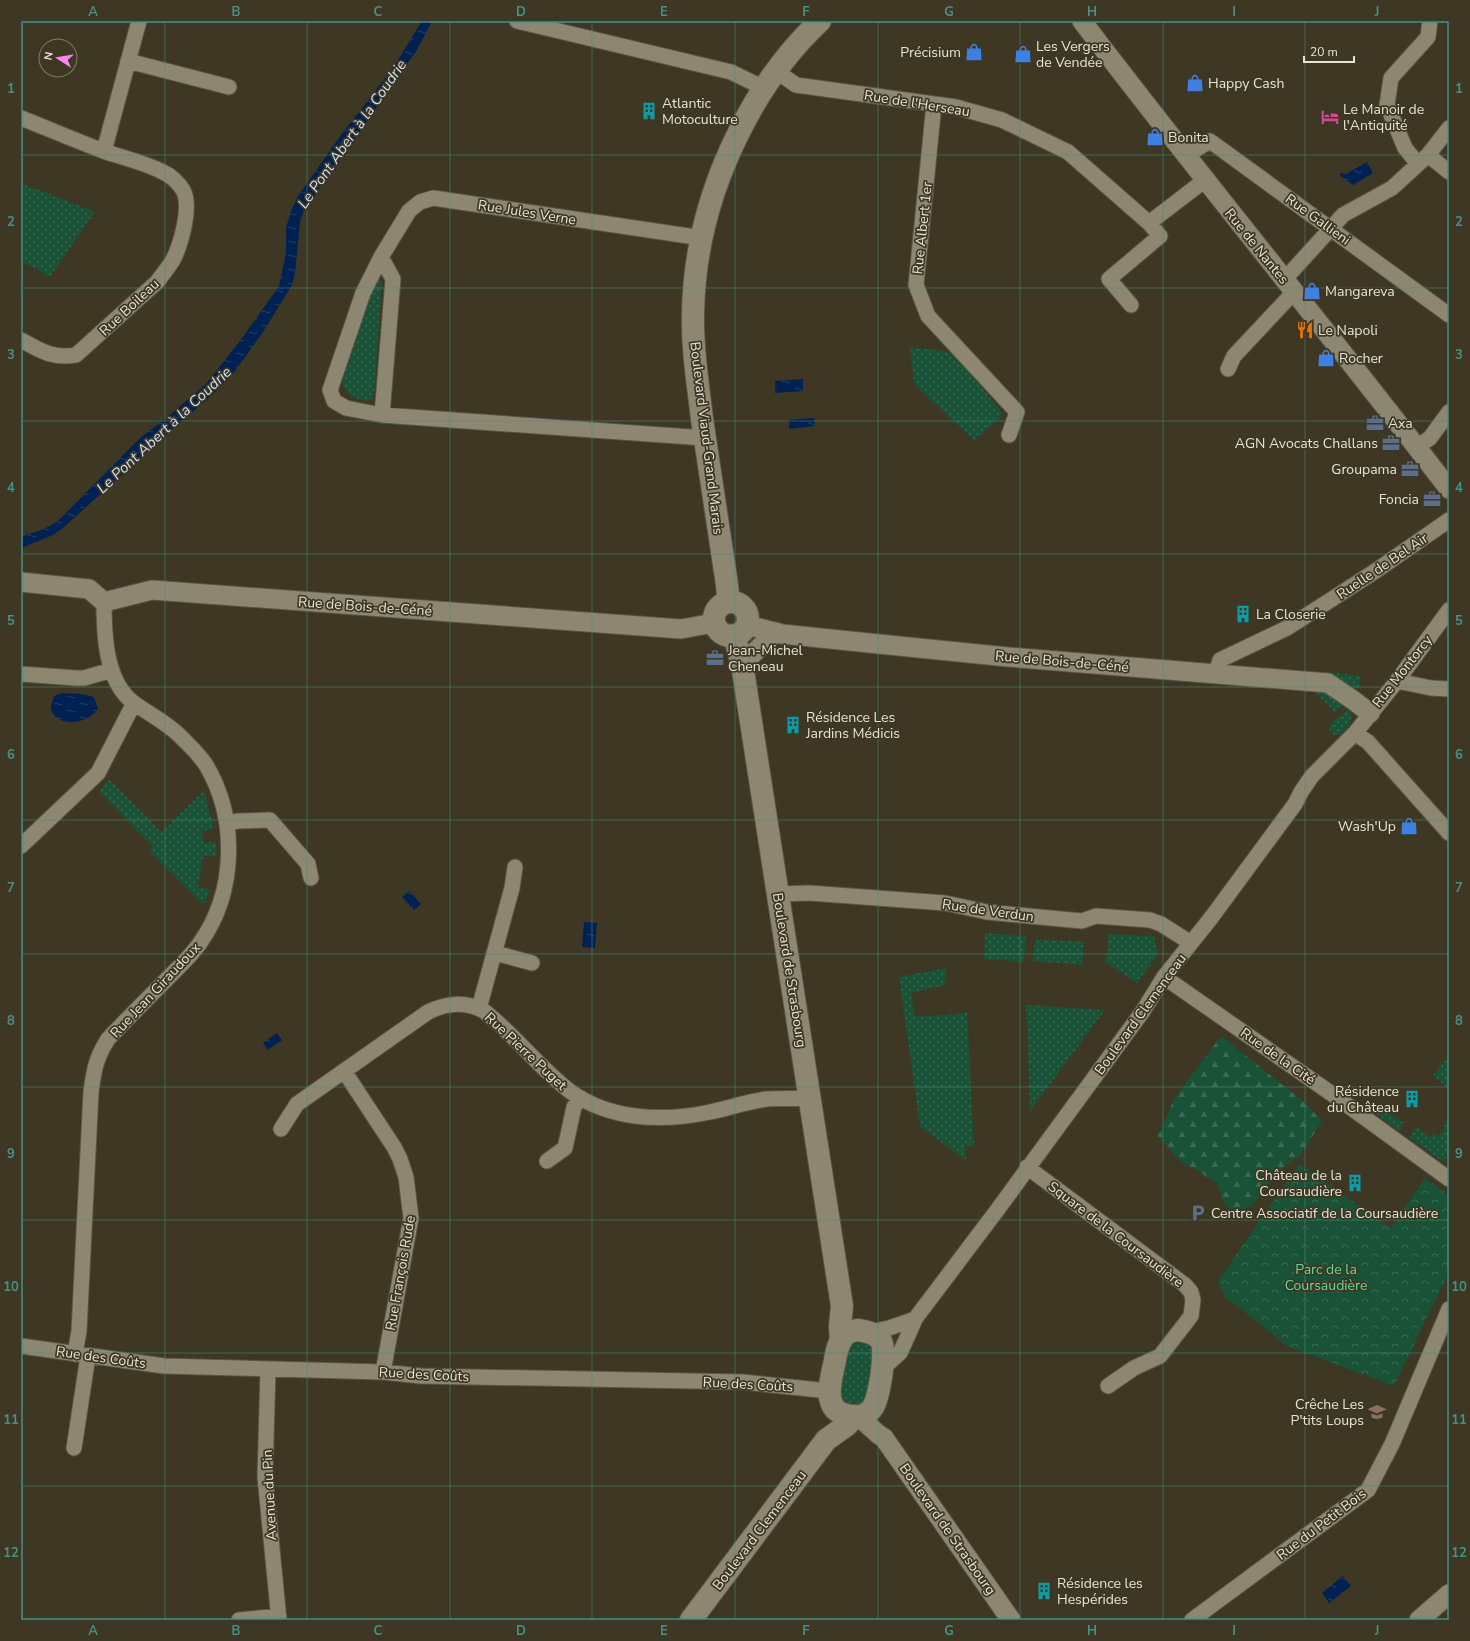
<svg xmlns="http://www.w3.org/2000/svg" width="1470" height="1641" font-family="'Nunito Sans',sans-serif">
	<defs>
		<pattern id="grass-dots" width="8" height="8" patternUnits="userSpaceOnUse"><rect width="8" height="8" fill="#195236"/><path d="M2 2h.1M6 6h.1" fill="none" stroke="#3a6b52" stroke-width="1.8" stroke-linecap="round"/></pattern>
		<pattern id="forest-firs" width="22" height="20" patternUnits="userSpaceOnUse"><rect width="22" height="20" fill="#195236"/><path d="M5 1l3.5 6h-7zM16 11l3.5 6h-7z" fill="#3a6b52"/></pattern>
		<pattern id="park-crowns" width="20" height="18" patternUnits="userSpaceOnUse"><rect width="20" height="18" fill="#195236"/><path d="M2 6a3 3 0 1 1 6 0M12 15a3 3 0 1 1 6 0" fill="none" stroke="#3a6b52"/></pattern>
		<pattern id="water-ripples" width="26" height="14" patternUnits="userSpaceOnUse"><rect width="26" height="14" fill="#002152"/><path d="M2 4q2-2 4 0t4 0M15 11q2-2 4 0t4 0" fill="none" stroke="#25416a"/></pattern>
	</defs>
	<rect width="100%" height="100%" fill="#3d3723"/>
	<path fill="url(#grass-dots)" d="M 21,183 L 95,212 L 49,278 L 36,268 L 21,262 Z
		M 379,280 L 382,281 L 374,395 L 372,400 C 363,403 344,395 343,384 C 341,371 370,289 379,280 Z
		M 910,347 L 945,351 L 957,357 L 1000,410 L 1002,416 L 974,440 L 914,384 Z
		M 1327,672 L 1361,676 L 1359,687 L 1353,691 L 1331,678 Z
		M 1313,690 L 1326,690 L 1345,704 L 1335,712 Z
		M 1350,708 C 1353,723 1351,724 1340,735 L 1334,735 L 1329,728 C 1334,719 1342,715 1350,708 Z
		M 109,779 L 161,832 L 204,791 L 214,829 L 202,831 L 203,843 L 216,842 L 216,856 L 203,856 L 198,887 L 210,890 L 204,905 L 149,851 L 153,847 L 99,791 Z
		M 985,933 L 1026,936 L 1024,962 L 984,959 Z
		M 1108,934 L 1154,936 L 1158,954 L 1137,983 L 1106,962 Z
		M 1035,939 L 1084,942 L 1082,965 L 1033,961 Z
		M 946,968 L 945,985 L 911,993 L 915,1017 L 967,1013 L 974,1146 L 965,1146 L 966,1160 L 920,1127 L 899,977 Z
		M 1026,1005 L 1105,1010 L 1030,1111 Z
		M 1446,1059 L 1449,1062 L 1449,1089 L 1433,1076 Z
		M 1380,1106 L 1404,1123 L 1399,1131 L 1375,1113 Z
		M 1449,1117 L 1449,1153 L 1443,1162 L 1409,1137 L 1417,1127 L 1430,1137 L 1434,1133 L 1438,1137 L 1445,1127 L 1443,1125 Z
		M 858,1340 L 871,1345 L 874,1350 L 867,1397 L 861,1404 C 851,1406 838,1404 838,1391 C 838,1386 840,1380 841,1375 C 844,1362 844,1346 858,1340 Z"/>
	<path fill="url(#forest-firs)" d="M 1221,1036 L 1304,1102 L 1322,1121 L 1301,1155 L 1282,1168 L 1252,1206 L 1235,1213 L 1224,1204 L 1217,1183 L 1179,1160 L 1158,1136 L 1174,1099 Z"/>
	<path fill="url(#park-crowns)" d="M 1299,1164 L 1391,1228 L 1425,1178 L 1449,1195 L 1449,1272 L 1394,1386 L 1287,1346 L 1224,1296 L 1218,1281 Z"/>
	<path fill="url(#water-ripples)" d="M 422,21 L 432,21 L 417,50 L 304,210 L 300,222 L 295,273 L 292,285 L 263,332 L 232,375 L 211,396 L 159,441 L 63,528 L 53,535 L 21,548 L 21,537 L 44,529 L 58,521 L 141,437 L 164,420 L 206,384 L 243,337 L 279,286 L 286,253 L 286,228 L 291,211 L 298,196 L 341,135 L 393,68 Z
		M 1367,162 L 1373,173 L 1353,185 L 1341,177 L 1340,173 L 1346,174 Z
		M 803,379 L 803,391 L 775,393 L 775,381 Z
		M 814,418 L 815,426 L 789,429 L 789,420 Z
		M 62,693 L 82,694 L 94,697 L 98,709 C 94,714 89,718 83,720 C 72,724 53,723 51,708 C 51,705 53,699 54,696 Z
		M 409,891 L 421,904 L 414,910 L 402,897 Z
		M 584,922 L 597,923 L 595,948 L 582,947 Z
		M 277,1033 L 282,1040 L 268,1050 L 263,1043 Z
		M 1343,1576 L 1351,1586 L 1329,1603 L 1322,1593 Z"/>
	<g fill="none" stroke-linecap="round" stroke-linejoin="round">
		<g stroke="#5a5544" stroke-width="17">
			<path id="minor" d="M 517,21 L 731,72 L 764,88
				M 128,61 L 229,87
				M 776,71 L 796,85 L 956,107 L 1002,120 L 1068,152 L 1149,223 L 1205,180
				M 934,104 L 916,285 L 928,316 L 1017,412 L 1009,435
				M 21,118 C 49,129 77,141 106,152 C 125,158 145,163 163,172 C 170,175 179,183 183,190 C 192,206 181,244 173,260 C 168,268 162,275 157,282 L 76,355 C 53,359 41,351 21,340
				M 104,151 L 139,21
				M 1428,155 L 1449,172
				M 1185,156 L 1210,141 L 1449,315
				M 1418,164 L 1405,148 L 1387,105 L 1391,78 L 1428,37 L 1430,21
				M 702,238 L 433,198 L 420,202 L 409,211 L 381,257 L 393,279 L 382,415 L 705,438
				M 381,257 L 363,293 L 330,390 L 334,401 L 346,408 L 382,415
				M 1284,280 L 1343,215 L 1392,188 L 1428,155 L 1449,128
				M 1131,305 L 1109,279 L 1160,236 L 1149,223
				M 1228,369 L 1234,356 L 1294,292
				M 1417,447 L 1430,438 L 1449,412
				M 1216,673 L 1220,660 L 1287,628 L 1374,572 L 1449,520
				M 21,674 L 76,678 L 84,678 L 112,670
				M 1397,681 L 1431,688 L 1449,689
				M 1355,733 L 1368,742 L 1449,833
				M 227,824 L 238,821 L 270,820 L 308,864 L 311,878
				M 21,846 L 98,773 L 134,703
				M 778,894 L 809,893 L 945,903 L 987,912 L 1082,921 L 1096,916 L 1150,920 L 1161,924 L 1191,943
				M 495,953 L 532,963
				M 1164,977 L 1332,1094 L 1449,1179
				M 478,1008 L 481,1001 L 512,888 L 515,867
				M 344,1071 L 394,1147 L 400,1159 L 406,1177 L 411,1218 L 383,1372
				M 281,1129 L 297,1104 L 428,1012 C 446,1003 466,1001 484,1011 C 515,1035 540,1069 571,1092 C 609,1119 660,1122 705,1113 C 726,1109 746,1102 767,1099 C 781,1098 795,1099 809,1098
				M 547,1161 L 565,1148 L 574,1107 L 581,1098
				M 1027,1167 L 1185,1285 L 1191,1292 L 1193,1300 L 1191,1316 L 1160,1356 L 1134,1368 L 1108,1386
				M 915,1319 L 998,1209 L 1143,1011 L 1164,977 L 1211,918 L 1295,804 L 1301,792 L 1312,776 L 1355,733 L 1397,681 L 1449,610
				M 870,1332 L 889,1328 L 915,1319 L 910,1331 L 900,1353 L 882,1369
				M 21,1346 L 164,1366 L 383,1372 L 421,1376 L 743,1382 L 829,1391
				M 75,1354 L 79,1331 L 91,1092 C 94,1069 96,1058 108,1039 C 128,1018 148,998 168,978 C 179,967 191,956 200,943 C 236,892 238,819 206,765 C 199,754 189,745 180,736 C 166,722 149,714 134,703 C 105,682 104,633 104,602
				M 268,1369 L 265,1477 L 279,1620
				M 74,1448 L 88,1356
				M 239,1620 L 279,1616
				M 1192,1620 L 1368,1490 L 1392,1444 L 1449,1309"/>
		</g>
		<g stroke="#5a5544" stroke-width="21">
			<path id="tertiary" d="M 1082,21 C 1202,179 1328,331 1449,489
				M 21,582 L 89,589 L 104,602 L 152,590 L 681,629 L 714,623
				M 747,625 L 782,634 L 869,643 L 1008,657 L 1328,683 L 1353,700 L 1370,713
				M 742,664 L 776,632
				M 858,1416 L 878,1434 L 884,1438 L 1011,1620
				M 1419,1620 L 1449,1594"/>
		</g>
		<g stroke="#5a5544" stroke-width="24">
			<path id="secondary" d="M 729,602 L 726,578 C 718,525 710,472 702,419 C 698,384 692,349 693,314 C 694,249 711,187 740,130 C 760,90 787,52 820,21
				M714 619a17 17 0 1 1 34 0a17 17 0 1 1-34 0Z
				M 734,635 L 742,664 L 842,1306 L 840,1326 L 841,1341
				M 857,1330 C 866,1331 876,1333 881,1341 C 887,1352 879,1397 873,1407 C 869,1413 862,1417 854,1416 C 822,1414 829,1387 834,1365 C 836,1355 837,1344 844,1336 C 848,1332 852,1331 857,1330 Z
				M 691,1620 L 826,1440 L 847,1425 L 855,1416"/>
		</g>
		<use href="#minor" stroke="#8d8670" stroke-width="15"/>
		<use href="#tertiary" stroke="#8d8670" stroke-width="19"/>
		<use href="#secondary" stroke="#8d8670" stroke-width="22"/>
	</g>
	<path fill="none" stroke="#459188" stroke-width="1" stroke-opacity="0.55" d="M 165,21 L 165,1620M 307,21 L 307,1620M 450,21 L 450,1620M 592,21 L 592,1620M 735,21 L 735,1620M 878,21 L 878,1620M 1020,21 L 1020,1620M 1163,21 L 1163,1620M 1305,21 L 1305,1620M 21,155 L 1449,155M 21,288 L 1449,288M 21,421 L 1449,421M 21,554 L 1449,554M 21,687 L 1449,687M 21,820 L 1449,820M 21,954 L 1449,954M 21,1087 L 1449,1087M 21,1220 L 1449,1220M 21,1353 L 1449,1353M 21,1486 L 1449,1486"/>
	<defs>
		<g id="shop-bare" transform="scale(1.38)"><path d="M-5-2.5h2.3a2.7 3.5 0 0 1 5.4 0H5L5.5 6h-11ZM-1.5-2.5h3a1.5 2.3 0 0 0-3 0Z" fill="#3f7fe0" stroke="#3d3723" stroke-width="2.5" paint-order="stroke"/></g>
		<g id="building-bare" transform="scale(1.38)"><path d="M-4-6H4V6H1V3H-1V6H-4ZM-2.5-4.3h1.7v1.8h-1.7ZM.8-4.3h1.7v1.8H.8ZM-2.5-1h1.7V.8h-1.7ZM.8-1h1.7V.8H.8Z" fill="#0f9aa8" stroke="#3d3723" stroke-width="2.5" paint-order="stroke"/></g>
		<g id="hotel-bare" transform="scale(1.38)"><path d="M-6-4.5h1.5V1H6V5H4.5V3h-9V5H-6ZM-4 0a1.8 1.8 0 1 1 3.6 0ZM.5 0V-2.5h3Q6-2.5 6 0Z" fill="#d1479c" stroke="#3d3723" stroke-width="2.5" paint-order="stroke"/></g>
		<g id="restaurant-bare" transform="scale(1.38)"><path d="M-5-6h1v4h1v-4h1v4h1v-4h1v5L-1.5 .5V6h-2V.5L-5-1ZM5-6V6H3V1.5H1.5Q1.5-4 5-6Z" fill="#e8710a" stroke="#3d3723" stroke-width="2.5" paint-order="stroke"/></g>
		<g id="office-bare" transform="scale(1.38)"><path d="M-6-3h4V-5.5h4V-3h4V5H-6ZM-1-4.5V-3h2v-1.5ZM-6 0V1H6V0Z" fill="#5c6f8a" stroke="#3d3723" stroke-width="2.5" paint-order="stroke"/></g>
		<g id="parking-bare" transform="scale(1.38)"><path d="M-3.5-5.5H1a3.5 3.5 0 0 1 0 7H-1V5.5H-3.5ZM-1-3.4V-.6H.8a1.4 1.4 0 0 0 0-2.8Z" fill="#5c6f8a" stroke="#3d3723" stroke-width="2.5" paint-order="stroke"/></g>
		<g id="school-bare" transform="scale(1.38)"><path d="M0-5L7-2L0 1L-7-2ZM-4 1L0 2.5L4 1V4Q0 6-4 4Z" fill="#8d6e63" stroke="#3d3723" stroke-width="2.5" paint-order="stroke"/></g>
	</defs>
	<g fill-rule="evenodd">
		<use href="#shop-bare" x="974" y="52"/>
		<use href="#shop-bare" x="1023" y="54"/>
		<use href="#shop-bare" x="1195" y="83"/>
		<use href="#building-bare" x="649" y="111"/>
		<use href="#hotel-bare" x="1330" y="117"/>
		<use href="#shop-bare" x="1155" y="137"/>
		<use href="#shop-bare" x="1312" y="291"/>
		<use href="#restaurant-bare" x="1305" y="330"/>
		<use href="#shop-bare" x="1326" y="358"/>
		<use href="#office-bare" x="1375" y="423"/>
		<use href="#office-bare" x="1391" y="443"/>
		<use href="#office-bare" x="1410" y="469"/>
		<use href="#office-bare" x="1432" y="499"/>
		<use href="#building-bare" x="1243" y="614"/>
		<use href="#office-bare" x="715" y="658"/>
		<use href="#building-bare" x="793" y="725"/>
		<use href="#shop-bare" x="1409" y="826"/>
		<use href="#building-bare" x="1412" y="1099"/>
		<use href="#building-bare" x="1355" y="1183"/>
		<use href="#parking-bare" x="1198" y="1213"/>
		<use href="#school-bare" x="1377" y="1412"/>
		<use href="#building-bare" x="1044" y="1591"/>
	</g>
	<g text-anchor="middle" stroke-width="3.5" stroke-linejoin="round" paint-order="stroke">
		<g font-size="14" fill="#e6e2d6" stroke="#3d3723" text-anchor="start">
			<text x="1036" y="51">Les Vergers<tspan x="1036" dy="16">de Vendée</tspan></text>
			<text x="961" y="57" text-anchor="end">Précisium</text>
			<text x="1208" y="88">Happy Cash</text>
			<text x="662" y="108">Atlantic<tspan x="662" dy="16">Motoculture</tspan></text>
			<text x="1343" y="114">Le Manoir de<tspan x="1343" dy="16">l'Antiquité</tspan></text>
			<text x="1168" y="142">Bonita</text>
			<text x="1325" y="296">Mangareva</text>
			<text x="1318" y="335">Le Napoli</text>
			<text x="1339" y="363">Rocher</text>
			<text x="1388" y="428">Axa</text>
			<text x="1378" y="448" text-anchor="end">AGN Avocats Challans</text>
			<text x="1397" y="474" text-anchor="end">Groupama</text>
			<text x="1419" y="504" text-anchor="end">Foncia</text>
			<text x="1256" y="619">La Closerie</text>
			<text x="728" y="655">Jean-Michel<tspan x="728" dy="16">Cheneau</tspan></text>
			<text x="806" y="722">Résidence Les<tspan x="806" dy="16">Jardins Médicis</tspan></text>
			<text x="1396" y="831" text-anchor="end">Wash'Up</text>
			<text x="1399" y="1096" text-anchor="end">Résidence<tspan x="1399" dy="16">du Château</tspan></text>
			<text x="1342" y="1180" text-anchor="end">Château de la<tspan x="1342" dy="16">Coursaudière</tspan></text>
			<text x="1211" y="1218">Centre Associatif de la Coursaudière</text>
			<text x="1364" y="1409" text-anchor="end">Crêche Les<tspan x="1364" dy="16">P'tits Loups</tspan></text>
			<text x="1057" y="1588">Résidence les<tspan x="1057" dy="16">Hespérides</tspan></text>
		</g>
		<g font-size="14" fill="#e6e2d6" stroke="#3d3723">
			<text transform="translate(917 103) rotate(9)" y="5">Rue de l'Herseau</text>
			<text transform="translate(527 212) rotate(9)" y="5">Rue Jules Verne</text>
			<text transform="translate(1318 219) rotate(36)" y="5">Rue Gallieni</text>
			<text transform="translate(922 228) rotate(-84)" y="5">Rue Albert 1er</text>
			<text transform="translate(1257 246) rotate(51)" y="5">Rue de Nantes</text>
			<text transform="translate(129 307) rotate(-43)" y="5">Rue Boileau</text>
			<text transform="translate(707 438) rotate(83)" y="5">Boulevard Viaud-Grand Marais</text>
			<text transform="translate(1382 566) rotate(-34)" y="5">Ruelle de Bel Air</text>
			<text transform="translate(365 606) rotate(4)" y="5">Rue de Bois-de-Céné</text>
			<text transform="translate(1062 661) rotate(5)" y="5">Rue de Bois-de-Céné</text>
			<text transform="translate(1402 671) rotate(-52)" y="5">Rue Montorcy</text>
			<text transform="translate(988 910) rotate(8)" y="5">Rue de Verdun</text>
			<text transform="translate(790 970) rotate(81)" y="5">Boulevard de Strasbourg</text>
			<text transform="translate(155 990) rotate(-47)" y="5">Rue Jean Giraudoux</text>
			<text transform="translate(1140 1014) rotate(-54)" y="5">Boulevard Clemenceau</text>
			<text transform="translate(526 1051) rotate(43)" y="5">Rue Pierre Puget</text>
			<text transform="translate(1278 1056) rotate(35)" y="5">Rue de la Cité</text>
			<text transform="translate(1116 1234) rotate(37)" y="5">Square de la Coursaudière</text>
			<text transform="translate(400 1273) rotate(-80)" y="5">Rue François Rude</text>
			<text transform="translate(101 1357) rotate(8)" y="5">Rue des Coûts</text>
			<text transform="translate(424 1374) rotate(3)" y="5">Rue des Coûts</text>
			<text transform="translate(748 1384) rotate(3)" y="5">Rue des Coûts</text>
			<text transform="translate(269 1495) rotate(-93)" y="5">Avenue du Pin</text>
			<text transform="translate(1321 1524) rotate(-37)" y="5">Rue du Petit Bois</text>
			<text transform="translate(948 1529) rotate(55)" y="5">Boulevard de Strasbourg</text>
			<text transform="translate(759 1530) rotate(-53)" y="5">Boulevard Clemenceau</text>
		</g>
		<g font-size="14" fill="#58de9c" stroke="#3d3723">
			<text x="1326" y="1274">Parc de la<tspan x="1326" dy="16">Coursaudière</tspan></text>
		</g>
		<g font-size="15" font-style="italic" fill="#d2dff2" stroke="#3d3723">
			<text transform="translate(352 134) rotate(-55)" y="5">Le Pont Abert à la Coudrie</text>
			<text transform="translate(164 430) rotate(-43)" y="5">Le Pont Abert à la Coudrie</text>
		</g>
	</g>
	<rect width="1470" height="1641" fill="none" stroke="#3d3723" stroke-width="44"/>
	<g transform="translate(58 58) rotate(282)"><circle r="19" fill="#3d3723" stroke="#817b6b"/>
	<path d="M0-3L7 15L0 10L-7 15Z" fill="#f888ea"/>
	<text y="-6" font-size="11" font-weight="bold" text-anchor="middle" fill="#e6e2d6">N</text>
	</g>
	<path d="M1304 56v6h50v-6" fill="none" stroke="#e6e2d6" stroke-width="2"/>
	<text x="1310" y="56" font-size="12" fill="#e6e2d6" stroke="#3d3723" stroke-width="3" paint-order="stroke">20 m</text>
	<rect x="22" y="22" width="1426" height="1597" fill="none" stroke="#459188" stroke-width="1.5"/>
	<g font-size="13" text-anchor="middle" font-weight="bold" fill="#459188">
		<text x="93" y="16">A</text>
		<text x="236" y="16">B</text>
		<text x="378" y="16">C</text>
		<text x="521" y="16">D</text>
		<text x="664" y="16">E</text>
		<text x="806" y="16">F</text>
		<text x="949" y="16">G</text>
		<text x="1092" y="16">H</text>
		<text x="1234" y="16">I</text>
		<text x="1377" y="16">J</text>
		<text x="11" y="93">1</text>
		<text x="1459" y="93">1</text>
		<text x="11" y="226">2</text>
		<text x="1459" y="226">2</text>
		<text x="11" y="359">3</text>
		<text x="1459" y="359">3</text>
		<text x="11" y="492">4</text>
		<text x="1459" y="492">4</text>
		<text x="11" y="625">5</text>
		<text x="1459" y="625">5</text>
		<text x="11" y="759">6</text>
		<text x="1459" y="759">6</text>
		<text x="11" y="892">7</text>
		<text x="1459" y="892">7</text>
		<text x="11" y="1025">8</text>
		<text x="1459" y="1025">8</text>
		<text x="11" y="1158">9</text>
		<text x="1459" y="1158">9</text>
		<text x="11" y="1291">10</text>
		<text x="1459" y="1291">10</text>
		<text x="11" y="1424">11</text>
		<text x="1459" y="1424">11</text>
		<text x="11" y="1557">12</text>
		<text x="1459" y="1557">12</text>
		<text x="93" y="1635">A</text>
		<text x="236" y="1635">B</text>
		<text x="378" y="1635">C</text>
		<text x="521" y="1635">D</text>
		<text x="664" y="1635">E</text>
		<text x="806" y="1635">F</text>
		<text x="949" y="1635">G</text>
		<text x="1092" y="1635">H</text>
		<text x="1234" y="1635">I</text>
		<text x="1377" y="1635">J</text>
	</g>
</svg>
